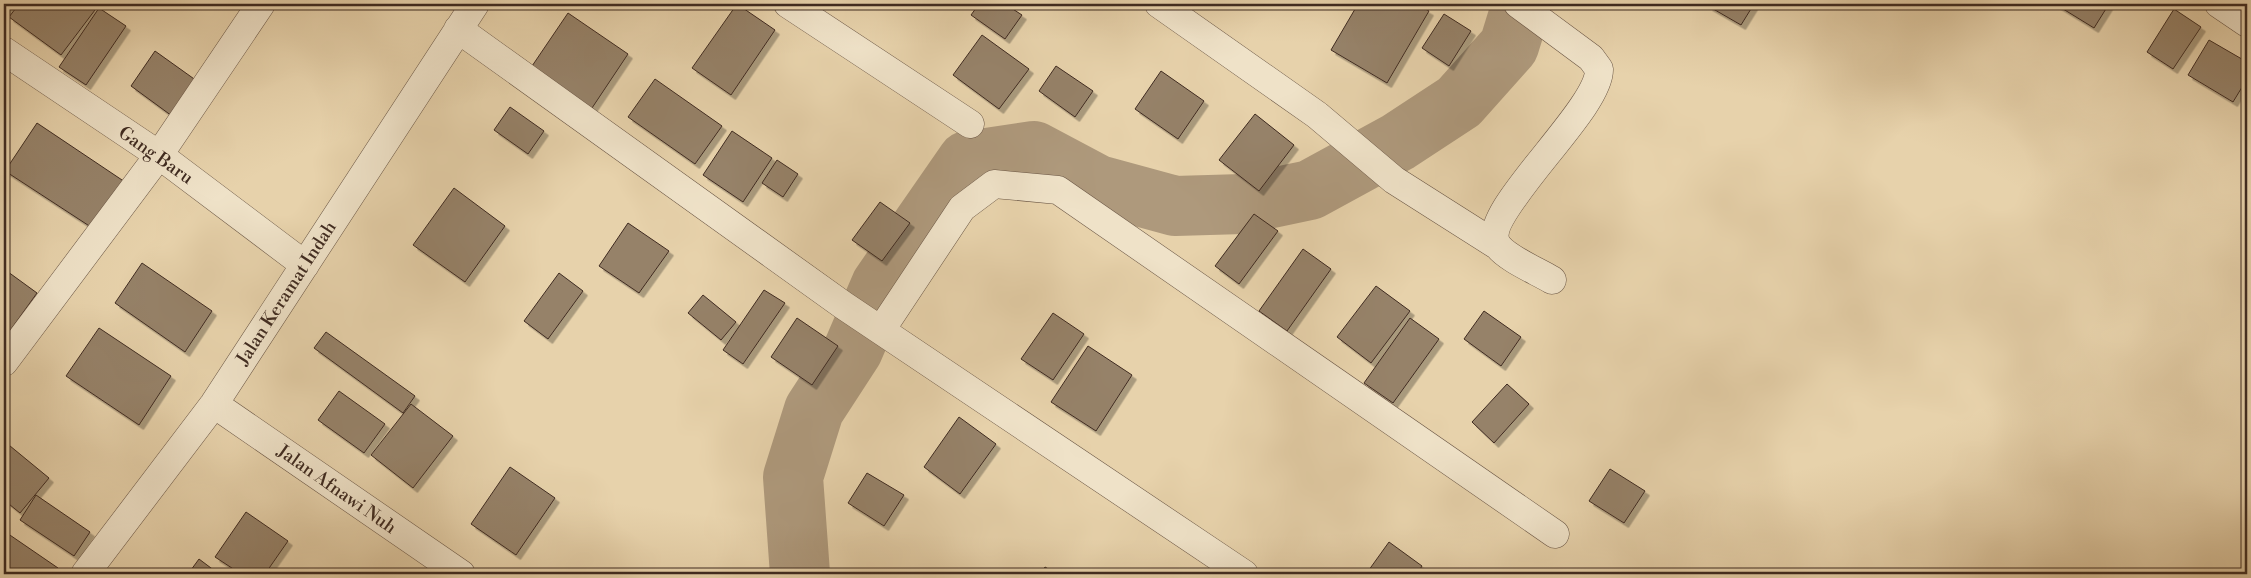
<svg xmlns="http://www.w3.org/2000/svg" width="2251" height="578" font-family="'Libre Bodoni',serif">
	<defs>
		<filter id="shadow"><feDropShadow dx="4.5" dy="4.5" stdDeviation="0" flood-color="#0004"/></filter>
	</defs>
	<rect width="100%" height="100%" fill="#e7d2ab"/>
	<filter id="stains"><feTurbulence type="fractalNoise" baseFrequency=".004" numOctaves="4"/><feColorMatrix values="0 0 0 0 .2 0 0 0 0 .09 0 0 0 0 .02 0 0 0 .5 -.17"/></filter>
	<radialGradient id="worn" r=".72"><stop offset=".6" stop-color="#630" stop-opacity="0"/><stop offset="1" stop-color="#630" stop-opacity=".3"/></radialGradient>
	<g fill="none" stroke-linecap="round" stroke-linejoin="round">
		<path stroke="#ae997c" stroke-width="60" d="M 800,574 L 793,477 L 814,410 L 853,350 L 881,285 L 967,161 L 1034,151 L 1098,185 L 1175,206 L 1243,204 L 1310,190 L 1398,142 L 1459,102 L 1509,46 L 1522,4"/>
	</g>
	<path fill="#968269" stroke="#3f2b21" filter="url(#shadow)" d="M 4,4 L 11,4 L 4,14 Z
		M 19,4 L 87,4 L 95,10 L 61,55 L 9,17 Z
		M 737,4 L 775,30 L 731,95 L 692,68 Z
		M 979,4 L 1005,4 L 1022,15 L 1005,39 L 971,15 Z
		M 1358,4 L 1416,4 L 1429,11 L 1387,83 L 1331,50 Z
		M 1710,4 L 1754,4 L 1741,25 L 1708,6 Z
		M 2055,4 L 2109,4 L 2094,28 Z
		M 99,8 L 126,26 L 86,85 L 59,67 Z
		M 2174,9 L 2201,27 L 2173,69 L 2147,52 Z
		M 568,13 L 628,54 L 590,111 L 530,69 Z
		M 1444,14 L 1471,31 L 1449,66 L 1422,48 Z
		M 982,35 L 1029,69 L 999,109 L 953,75 Z
		M 2209,40 L 2247,62 L 2247,79 L 2233,102 L 2188,75 Z
		M 155,51 L 197,81 L 172,116 L 131,86 Z
		M 1056,66 L 1093,91 L 1075,117 L 1039,91 Z
		M 1161,71 L 1204,101 L 1178,139 L 1135,109 Z
		M 655,79 L 722,126 L 695,164 L 628,117 Z
		M 510,107 L 544,131 L 528,154 L 494,130 Z
		M 1255,114 L 1294,145 L 1259,191 L 1219,160 Z
		M 37,123 L 128,184 L 97,231 L 5,171 Z
		M 732,131 L 772,158 L 743,202 L 703,175 Z
		M 777,160 L 798,174 L 783,197 L 762,183 Z
		M 454,188 L 505,226 L 465,282 L 413,245 Z
		M 880,202 L 910,223 L 882,261 L 852,240 Z
		M 1254,214 L 1278,231 L 1239,284 L 1215,266 Z
		M 628,223 L 669,251 L 639,293 L 599,266 Z
		M 1303,249 L 1331,269 L 1287,331 L 1259,311 Z
		M 142,263 L 212,311 L 185,352 L 115,303 Z
		M 4,269 L 37,293 L 4,339 Z
		M 559,273 L 583,291 L 548,339 L 524,321 Z
		M 1376,286 L 1410,311 L 1371,363 L 1337,337 Z
		M 764,290 L 785,303 L 743,364 L 723,350 Z
		M 703,295 L 736,322 L 721,340 L 688,313 Z
		M 1484,311 L 1521,337 L 1501,366 L 1464,339 Z
		M 1053,313 L 1084,334 L 1053,380 L 1021,359 Z
		M 797,318 L 838,346 L 812,385 L 771,357 Z
		M 1410,318 L 1439,339 L 1393,403 L 1364,383 Z
		M 99,328 L 171,376 L 139,425 L 66,376 Z
		M 326,332 L 415,396 L 403,413 L 314,348 Z
		M 1088,346 L 1132,375 L 1096,431 L 1051,402 Z
		M 1507,384 L 1529,404 L 1494,443 L 1472,422 Z
		M 339,391 L 385,424 L 364,453 L 318,420 Z
		M 411,404 L 453,436 L 413,488 L 371,455 Z
		M 959,417 L 996,444 L 960,494 L 924,467 Z
		M 4,441 L 49,478 L 20,513 L 4,500 Z
		M 510,467 L 555,498 L 516,555 L 471,524 Z
		M 1610,469 L 1645,491 L 1624,523 L 1589,501 Z
		M 867,473 L 904,495 L 884,526 L 848,503 Z
		M 36,495 L 90,532 L 74,556 L 20,520 Z
		M 246,512 L 288,541 L 265,574 L 241,574 L 215,557 Z
		M 4,531 L 58,568 L 54,574 L 18,574 L 4,565 Z
		M 1389,542 L 1422,566 L 1417,574 L 1366,574 Z
		M 199,559 L 219,574 L 188,574 Z
		M 1045,567 L 1057,574 L 1040,574 Z"/>
	<g fill="none" stroke-linecap="round" stroke-linejoin="round">
		<g stroke="#695544" stroke-width="29">
			<path id="minor" d="M 788,4 L 970,124
				M 1159,4 L 1317,115 L 1394,180 L 1498,246
				M 1518,4 L 1591,58 L 1599,69 C 1601,110 1475,216 1498,246 C 1508,259 1537,271 1552,280
				M 2219,4 L 2247,23
				M 458,29 L 843,305 L 1244,574
				M 4,51 L 159,155 L 305,265
				M 881,330 L 962,208 L 994,184 L 1058,190 L 1555,534
				M 4,362 L 159,155 L 261,4
				M 214,404 L 461,574
				M 85,574 L 214,404 L 475,4"/>
		</g>
		<use href="#minor" stroke="#efe2c8" stroke-width="28"/>
	</g>
	<g text-anchor="middle" stroke-width="4" stroke-linejoin="round" paint-order="stroke">
		<g font-size="18" fill="#3f2b21" stroke="#efe2c8">
			<text transform="translate(156 155) rotate(35)" y="6">Gang Baru</text>
			<text transform="translate(286 293) rotate(-57)" y="6">Jalan Keramat Indah</text>
			<text transform="translate(337 489) rotate(35)" y="6">Jalan Afnawi Nuh</text>
		</g>
	</g>
	<rect width="2251" height="578" fill="none" stroke="#e7d2ab" stroke-width="20"/>
	<rect x="5" y="5" width="2241" height="568" fill="none" stroke="#3f2b21" stroke-width="2.5"/>
	<rect x="10" y="10" width="2231" height="558" fill="none" stroke="#3f2b21"/>
	<rect width="100%" height="100%" filter="url(#stains)"/>
	<rect width="100%" height="100%" fill="url(#worn)"/>
</svg>
